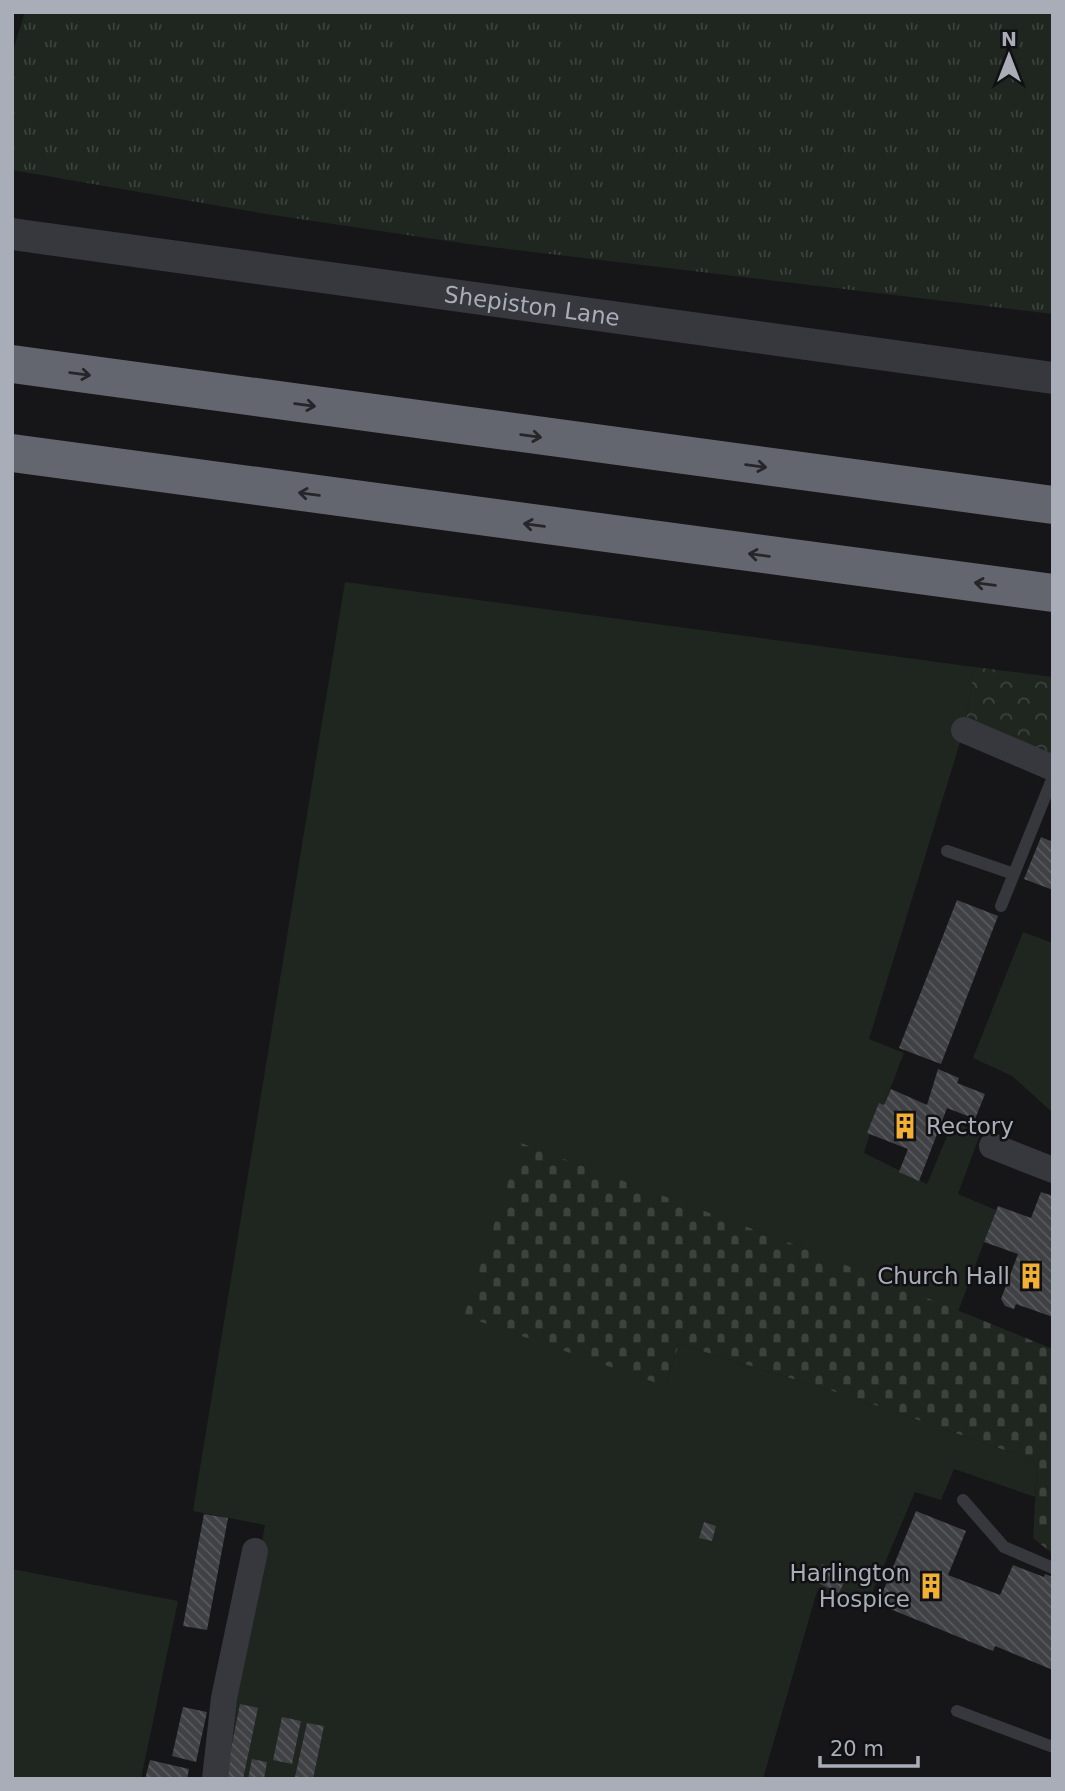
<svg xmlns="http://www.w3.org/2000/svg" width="1065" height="1791" font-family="'DejaVu Sans',sans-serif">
	<defs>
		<pattern id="forest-crowns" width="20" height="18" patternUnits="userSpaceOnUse" patternTransform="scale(1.75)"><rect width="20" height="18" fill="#1e261f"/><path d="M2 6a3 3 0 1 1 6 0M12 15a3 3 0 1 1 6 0" fill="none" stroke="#3c433d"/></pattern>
		<pattern id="cemetery-stones" width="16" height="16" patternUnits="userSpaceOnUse" patternTransform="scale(1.75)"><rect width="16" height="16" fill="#1e261f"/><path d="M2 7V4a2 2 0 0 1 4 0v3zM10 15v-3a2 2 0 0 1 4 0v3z" fill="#3c433d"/></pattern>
		<pattern id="park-tufts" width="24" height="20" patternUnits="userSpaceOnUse" patternTransform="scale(1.75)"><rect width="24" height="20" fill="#1e261f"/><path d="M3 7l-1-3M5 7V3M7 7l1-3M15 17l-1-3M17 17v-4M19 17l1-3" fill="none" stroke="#3c433d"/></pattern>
		<pattern id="building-back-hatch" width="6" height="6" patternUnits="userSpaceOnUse" patternTransform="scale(1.75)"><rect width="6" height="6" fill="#404145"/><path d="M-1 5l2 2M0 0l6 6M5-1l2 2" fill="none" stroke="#595a5e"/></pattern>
	</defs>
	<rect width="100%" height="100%" fill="#161618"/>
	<path fill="#1e261f" d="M 345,582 L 974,667 L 966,723 L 869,1039 L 904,1053 L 884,1105 L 879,1104 L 864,1153 L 927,1184 L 953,1122 L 981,1132 L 958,1194 L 996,1210 L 958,1312 L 801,1247 L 521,1144 L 665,1386 L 679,1344 L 852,1397 L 1033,1460 L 1037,1469 L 1035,1497 L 954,1469 L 941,1500 L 915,1492 L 865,1610 L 817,1591 L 763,1779 L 219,1779 L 265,1525 L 193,1511 Z
		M 1023,932 L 1053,943 L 1053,1113 L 1012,1076 L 973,1058 Z
		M 12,1569 L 178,1601 L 141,1779 L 12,1779 Z"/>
	<path fill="url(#forest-crowns)" d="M 974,667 L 1053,677 L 1053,760 L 966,723 Z"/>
	<path fill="url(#cemetery-stones)" d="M 521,1143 L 801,1247 L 1053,1349 L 1053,1554 L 1033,1538 L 1037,1469 L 1033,1460 L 852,1397 L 679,1344 L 665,1386 L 464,1316 Z"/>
	<path fill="url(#park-tufts)" d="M 25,12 L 1053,12 L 1053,314 L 475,245 L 266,214 L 12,170 L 12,54 Z"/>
	<path fill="url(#building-back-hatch)" d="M 1041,837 L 1053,842 L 1053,890 L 1024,879 Z
		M 957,900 L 998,916 L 941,1064 L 899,1048 Z
		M 938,1069 L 959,1078 L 957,1083 L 985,1094 L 975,1119 L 947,1108 L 919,1181 L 899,1172 L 908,1149 L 867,1133 L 879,1103 L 884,1105 L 891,1089 L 927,1105 Z
		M 1041,1192 L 1053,1196 L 1053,1317 L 1016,1304 L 1014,1309 L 1005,1306 L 1001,1299 L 1018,1254 L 984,1242 L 998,1206 L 1031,1218 Z
		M 916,1511 L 966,1531 L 948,1575 L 1000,1595 L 1013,1565 L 1044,1577 L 1045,1574 L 1053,1577 L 1053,1670 L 995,1646 L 993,1651 L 878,1604 Z
		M 204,1514 L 228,1518 L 207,1630 L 183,1626 Z
		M 704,1522 L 716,1526 L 712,1541 L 699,1538 Z
		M 822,1564 L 847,1576 L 839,1593 L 814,1581 Z
		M 240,1704 L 258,1708 L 243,1779 L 225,1779 Z
		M 183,1707 L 207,1712 L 196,1762 L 172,1756 Z
		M 282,1717 L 301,1721 L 292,1764 L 273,1760 Z
		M 307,1723 L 324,1726 L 313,1779 L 295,1777 Z
		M 252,1759 L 267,1762 L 264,1779 L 248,1779 Z
		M 150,1760 L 189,1769 L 187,1779 L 145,1779 Z"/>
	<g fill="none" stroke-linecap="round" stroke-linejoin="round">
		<path stroke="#37383d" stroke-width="12" d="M 947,851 L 1014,874
			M 1001,906 L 1053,777
			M 963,1500 L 1004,1547 L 1053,1568
			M 957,1711 L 1053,1747"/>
		<path stroke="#37383d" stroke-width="26" d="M 964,730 L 1053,768
			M 992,1146 L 1053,1170
			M 215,1779 L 224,1698 L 255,1551"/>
		<path stroke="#37383d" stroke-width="32" id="s1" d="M 12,234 L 1053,378"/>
		<path stroke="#63666e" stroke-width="38" d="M 12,364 L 1053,505
			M 12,453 L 1053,593"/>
	</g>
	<defs><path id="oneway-shaft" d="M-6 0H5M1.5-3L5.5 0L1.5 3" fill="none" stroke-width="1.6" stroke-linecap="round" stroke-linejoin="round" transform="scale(1.75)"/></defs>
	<g stroke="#26262a">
		<use href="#oneway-shaft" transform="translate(80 374) rotate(8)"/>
		<use href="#oneway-shaft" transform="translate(305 405) rotate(8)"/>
		<use href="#oneway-shaft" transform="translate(531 436) rotate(8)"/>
		<use href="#oneway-shaft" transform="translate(756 466) rotate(8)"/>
		<use href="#oneway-shaft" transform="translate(309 494) rotate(-172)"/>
		<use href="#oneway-shaft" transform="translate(534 525) rotate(-172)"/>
		<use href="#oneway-shaft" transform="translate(759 555) rotate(-173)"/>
		<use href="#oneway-shaft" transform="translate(985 584) rotate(-173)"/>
	</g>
	<defs>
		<g id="building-bare" transform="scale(2.1)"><path d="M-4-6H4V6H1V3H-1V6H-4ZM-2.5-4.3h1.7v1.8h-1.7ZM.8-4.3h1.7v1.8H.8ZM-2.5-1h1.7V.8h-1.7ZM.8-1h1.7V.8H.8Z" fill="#f2b134" stroke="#111113" stroke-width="2.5" paint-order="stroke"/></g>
	</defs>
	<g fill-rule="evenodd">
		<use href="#building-bare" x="905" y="1126"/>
		<use href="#building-bare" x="1031" y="1276"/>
		<use href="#building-bare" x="931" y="1586"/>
	</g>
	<g text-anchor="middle" stroke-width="5" stroke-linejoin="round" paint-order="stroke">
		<g font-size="23" fill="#a8adb8" stroke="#111113">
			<text dy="8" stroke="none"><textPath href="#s1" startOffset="525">Shepiston Lane</textPath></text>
		</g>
		<g font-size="23" fill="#a8adb8" stroke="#111113" text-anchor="end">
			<text x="926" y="1134" text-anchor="start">Rectory</text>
			<text x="1010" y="1284">Church Hall</text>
			<text x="910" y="1581">Harlington<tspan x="910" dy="26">Hospice</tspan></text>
		</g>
	</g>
	<rect width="1065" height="1791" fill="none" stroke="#a8adb8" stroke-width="28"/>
	<g transform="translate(1009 56)" stroke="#111113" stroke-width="5" paint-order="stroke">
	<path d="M0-5L12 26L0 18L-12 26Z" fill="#a8adb8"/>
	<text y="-10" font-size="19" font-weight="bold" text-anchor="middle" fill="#a8adb8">N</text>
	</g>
	<path d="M820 1756v10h98v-10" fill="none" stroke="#a8adb8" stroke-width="3.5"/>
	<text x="830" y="1756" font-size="21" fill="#a8adb8" stroke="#111113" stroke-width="5" paint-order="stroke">20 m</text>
</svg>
